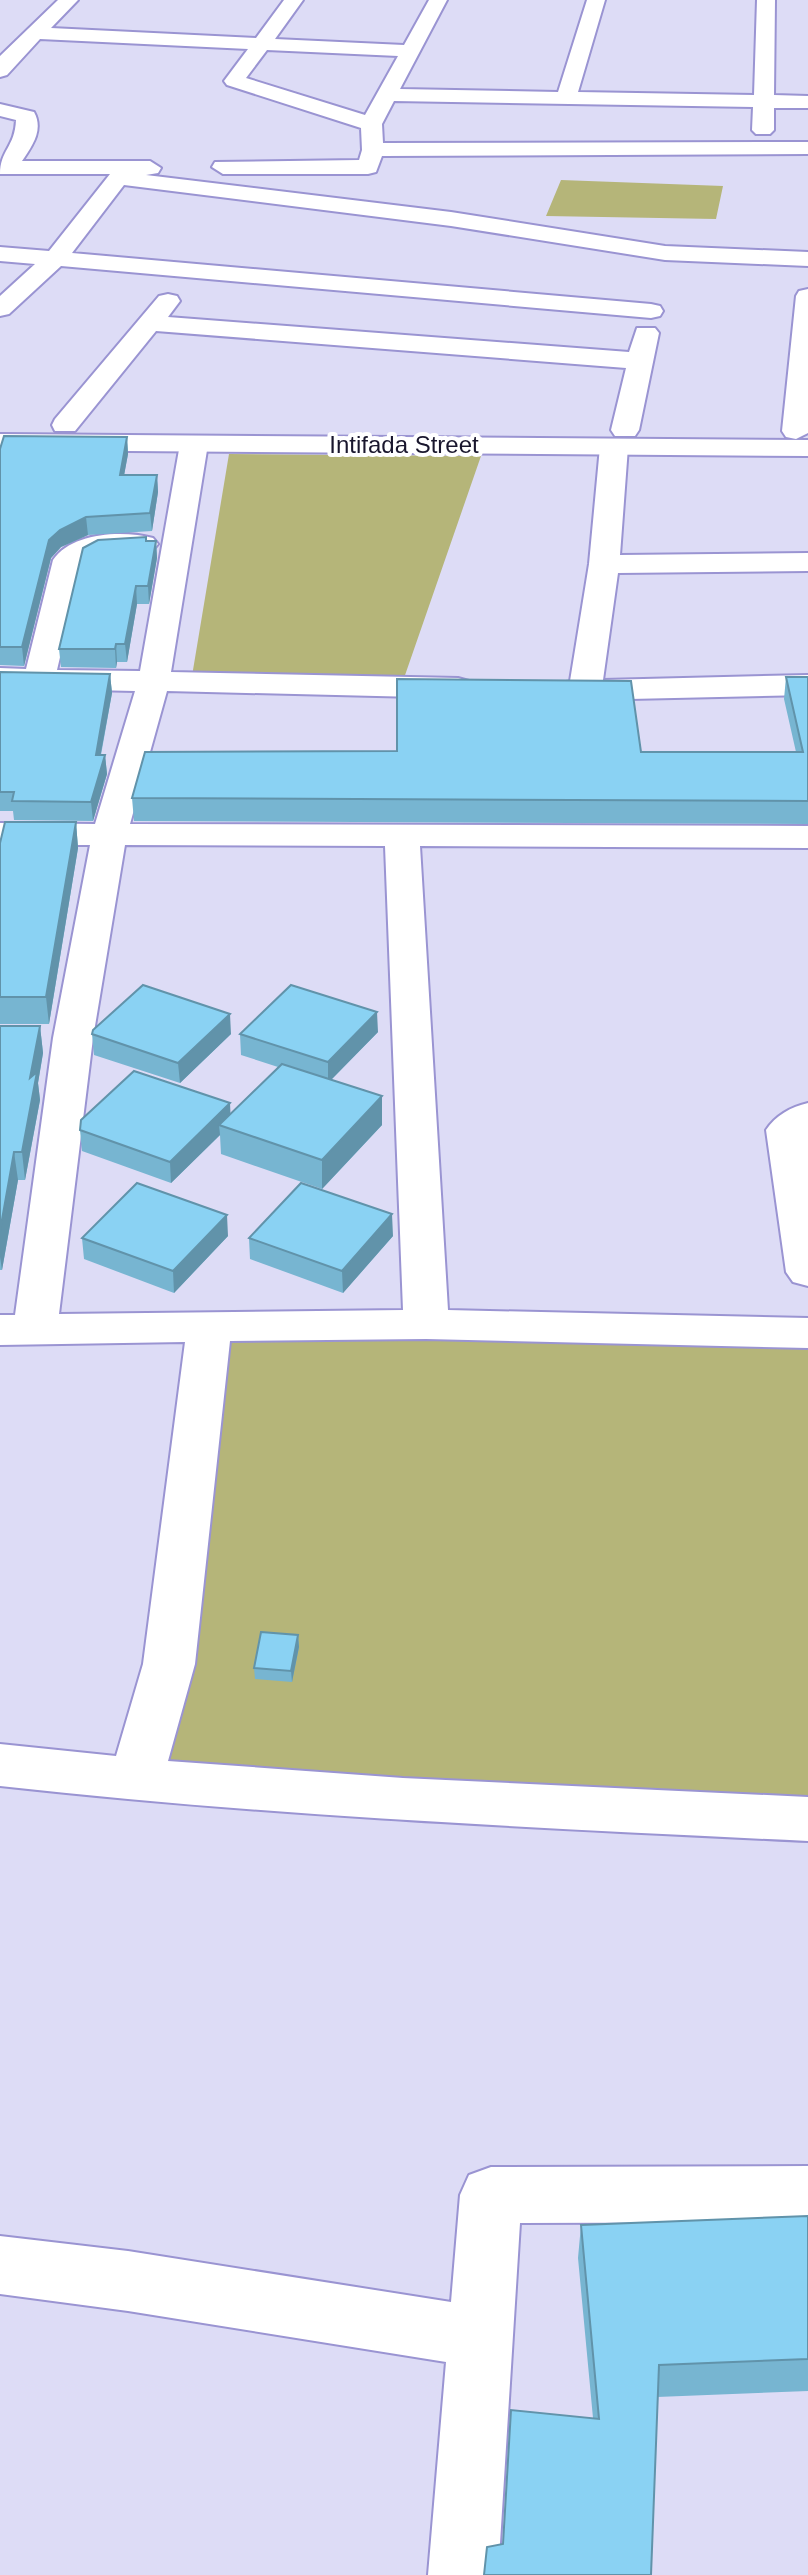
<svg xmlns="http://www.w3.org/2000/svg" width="808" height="2575" font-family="Arial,sans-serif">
	<rect width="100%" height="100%" fill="#dddcf6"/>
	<path fill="#b5b579" d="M 561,180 L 723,186 L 716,219 L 546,216 Z
		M 229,454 L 481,456 L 403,681 L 192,676 Z
		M 419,1335 L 808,1346 L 808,1803 L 152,1774 L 219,1339 Z"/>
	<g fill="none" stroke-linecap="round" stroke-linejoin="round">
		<g stroke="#9a94d2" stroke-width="4">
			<path id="minor" d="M 58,0 L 78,0 L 51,28 L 256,38 L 284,0 L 303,0 L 275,39 L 404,45 L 429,0 L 447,0 L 400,89 L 558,92 L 587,0 L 605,0 L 578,92 L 754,95 L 757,0 L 775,0 L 774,95 L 808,96 L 808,108 L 774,108 L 774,130 L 770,134 L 756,134 L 752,130 L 753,107 L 394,101 L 382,124 L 383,143 L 808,142 L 808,154 L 382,156 L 376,172 L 368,174 L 223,174 L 212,167 L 215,162 L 359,160 L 362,150 L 361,128 L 227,85 L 224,81 L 248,49 L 40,39 L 7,75 L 0,77 L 0,56 ZM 267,50 L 398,56 L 365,115 L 246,78 Z
				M 0,104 L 34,112 C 44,130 32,146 22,161 L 150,161 L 161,168 L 158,173 L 146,175 L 451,212 L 665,246 L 808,252 L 808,266 L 665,260 L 451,226 L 124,185 L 72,253 L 651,304 L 660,306 L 663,311 L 660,316 L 651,318 L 61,266 L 9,314 L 0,316 L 0,296 L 35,264 L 0,261 L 0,247 L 49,251 L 110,174 L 0,174 C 0,150 15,147 16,120 L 0,116 Z
				M 808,289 L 808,433 L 796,439 L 786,437 L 782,431 L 796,296 L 799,291 Z
				M 168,294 L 177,296 L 180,301 L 168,317 L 629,352 L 637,328 L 655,328 L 659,333 L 639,430 L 635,436 L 615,436 L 611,430 L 626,368 L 156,331 L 75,431 L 55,431 L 52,425 L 55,419 L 159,296 Z
				M 194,436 L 204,438 L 208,444 L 171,672 L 458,678 L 469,681 L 474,688 L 469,695 L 458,698 L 167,691 L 130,824 L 808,826 L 808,848 L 420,846 L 448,1310 L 808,1318 L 808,1348 L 426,1339 L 230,1341 L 195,1664 L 168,1761 L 403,1778 L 808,1797 L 808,1841 C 538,1828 268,1816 0,1786 L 0,1744 L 116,1756 L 143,1664 L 185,1342 L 0,1345 L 0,1315 L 15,1315 L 53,1038 L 90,845 L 0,845 L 0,823 L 95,824 L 135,691 L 0,688 L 0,668 L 26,669 L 53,560 C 72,532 123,530 153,538 L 158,544 L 153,550 L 97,555 L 82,563 L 57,670 L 140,671 L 180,444 L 184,438 ZM 125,845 L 385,846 L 403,1310 L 59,1314 L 93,1038 Z
				M 614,439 L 624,441 L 628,447 L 620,555 L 808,553 L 808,571 L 618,573 L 603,680 L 808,675 L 808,695 L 585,700 L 563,697 L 558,690 L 563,683 L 570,681 L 589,564 L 600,447 L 604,441 Z
				M 808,1103 L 808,1286 L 793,1282 L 786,1272 L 766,1130 C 776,1115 791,1107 808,1103 Z
				M 808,2166 L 808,2222 L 520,2223 L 498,2575 L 428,2575 L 446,2362 L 128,2311 L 0,2294 L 0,2236 L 128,2251 L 451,2302 L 460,2195 L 469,2175 L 491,2167 Z"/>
		</g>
		<g stroke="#9a94d2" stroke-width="4">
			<path id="major" d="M 0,434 L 808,440 L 808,456 L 0,450 Z"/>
		</g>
		<use href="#minor" fill="#fff" fill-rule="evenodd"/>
		<use href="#major" fill="#fff" fill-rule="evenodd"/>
	</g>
	<path fill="#77b5d1" d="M 127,437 L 128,454 L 124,475 L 157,475 L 158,492 L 152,531 L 88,535 L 61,547 L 51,558 L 24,666 L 0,665 L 0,449 Z
		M 146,537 L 146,541 L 156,541 L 157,558 L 149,604 L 137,604 L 127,662 L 117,662 L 116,668 L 61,667 L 59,649 Z
		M 0,672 L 110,674 L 112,693 L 101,755 L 105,755 L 107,774 L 93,821 L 14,820 L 13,811 L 0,811 Z
		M 786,677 L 808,677 L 808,824 L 134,821 L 132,798 L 397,751 L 796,752 L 784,699 Z
		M 76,822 L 78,848 L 49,1024 L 0,1024 L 0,843 Z
		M 0,1026 L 40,1026 L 43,1053 L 38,1083 L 40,1100 L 25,1180 L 18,1180 L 2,1270 L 0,1270 Z
		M 378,1032 L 331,1080 L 382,1125 L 322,1189 L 221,1154 L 220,1135 L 171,1183 L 82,1151 L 80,1130 L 230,1114 L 278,1067 L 241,1055 L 240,1034 Z
		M 92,1034 L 231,1034 L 180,1083 L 94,1055 Z
		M 228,1236 L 174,1293 L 84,1259 L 82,1238 Z
		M 393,1236 L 343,1293 L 250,1259 L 249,1238 Z
		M 298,1635 L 299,1647 L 292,1682 L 255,1679 L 254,1668 Z
		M 808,2216 L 808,2391 L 657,2397 L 503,2544 L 593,2418 L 578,2258 L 581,2225 Z"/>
	<path fill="#6193aa" d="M 127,437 L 128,454 L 121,492 L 120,475 Z
		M 157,475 L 158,492 L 152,531 L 150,513 Z
		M 86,517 L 88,535 L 61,547 L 51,558 L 24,666 L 22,647 L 49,540 L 60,530 Z
		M 156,541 L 157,558 L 149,604 L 148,586 Z
		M 136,586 L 137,604 L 127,662 L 125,644 Z
		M 116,644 L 117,662 L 116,668 L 115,649 Z
		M 110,674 L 112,693 L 97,774 L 96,755 Z
		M 105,755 L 107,774 L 93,821 L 91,802 Z
		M 76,822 L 78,848 L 49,1024 L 46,997 Z
		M 377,1012 L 378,1032 L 328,1083 L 328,1062 Z
		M 230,1014 L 231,1034 L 180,1083 L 178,1063 Z
		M 40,1026 L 43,1053 L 38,1083 L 40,1100 L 25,1180 L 22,1152 L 30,1078 Z
		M 382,1096 L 382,1125 L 322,1189 L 322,1160 Z
		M 230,1103 L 231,1124 L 219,1125 L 220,1135 L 171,1183 L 170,1162 Z
		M 14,1152 L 18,1180 L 2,1270 L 0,1257 L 0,1231 Z
		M 392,1214 L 393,1236 L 343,1293 L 342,1271 Z
		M 227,1215 L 228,1236 L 174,1293 L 173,1271 Z
		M 298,1635 L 299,1647 L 292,1682 L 291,1671 Z"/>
	<path fill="#8ad2f3" stroke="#6193aa" stroke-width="2" d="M 4,436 L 127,437 L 120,475 L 157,475 L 150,513 L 86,517 L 60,530 L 49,540 L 22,647 L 0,647 L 0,449 Z
		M 146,537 L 146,541 L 156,541 L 148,586 L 136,586 L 125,644 L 116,644 L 115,649 L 59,649 L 83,548 L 98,540 Z
		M 0,672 L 110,674 L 96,755 L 105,755 L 91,802 L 12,801 L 14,792 L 0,792 Z
		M 786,677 L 808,677 L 808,801 L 132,798 L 145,752 L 397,751 L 397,679 L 631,681 L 641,752 L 803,752 Z
		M 5,822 L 76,822 L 46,997 L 0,997 L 0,843 Z
		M 143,985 L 230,1014 L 178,1063 L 92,1034 L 93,1030 Z
		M 291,985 L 377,1012 L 328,1062 L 240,1034 Z
		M 0,1026 L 40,1026 L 30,1078 L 37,1072 L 22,1152 L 14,1152 L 0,1231 Z
		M 282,1064 L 382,1096 L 322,1160 L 219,1125 Z
		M 134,1071 L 230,1103 L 170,1162 L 80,1130 L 81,1120 Z
		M 137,1183 L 227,1215 L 173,1271 L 82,1238 Z
		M 301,1183 L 392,1214 L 342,1271 L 249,1238 Z
		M 261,1632 L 298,1635 L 291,1671 L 254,1668 Z
		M 808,2216 L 808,2359 L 659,2365 L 651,2575 L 484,2575 L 487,2547 L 503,2544 L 511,2410 L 599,2419 L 581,2225 Z"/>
	<g text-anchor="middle" stroke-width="8" stroke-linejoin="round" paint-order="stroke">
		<g font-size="24" fill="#19162d" stroke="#fff">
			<text x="404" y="453">Intifada Street</text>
		</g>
	</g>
</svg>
